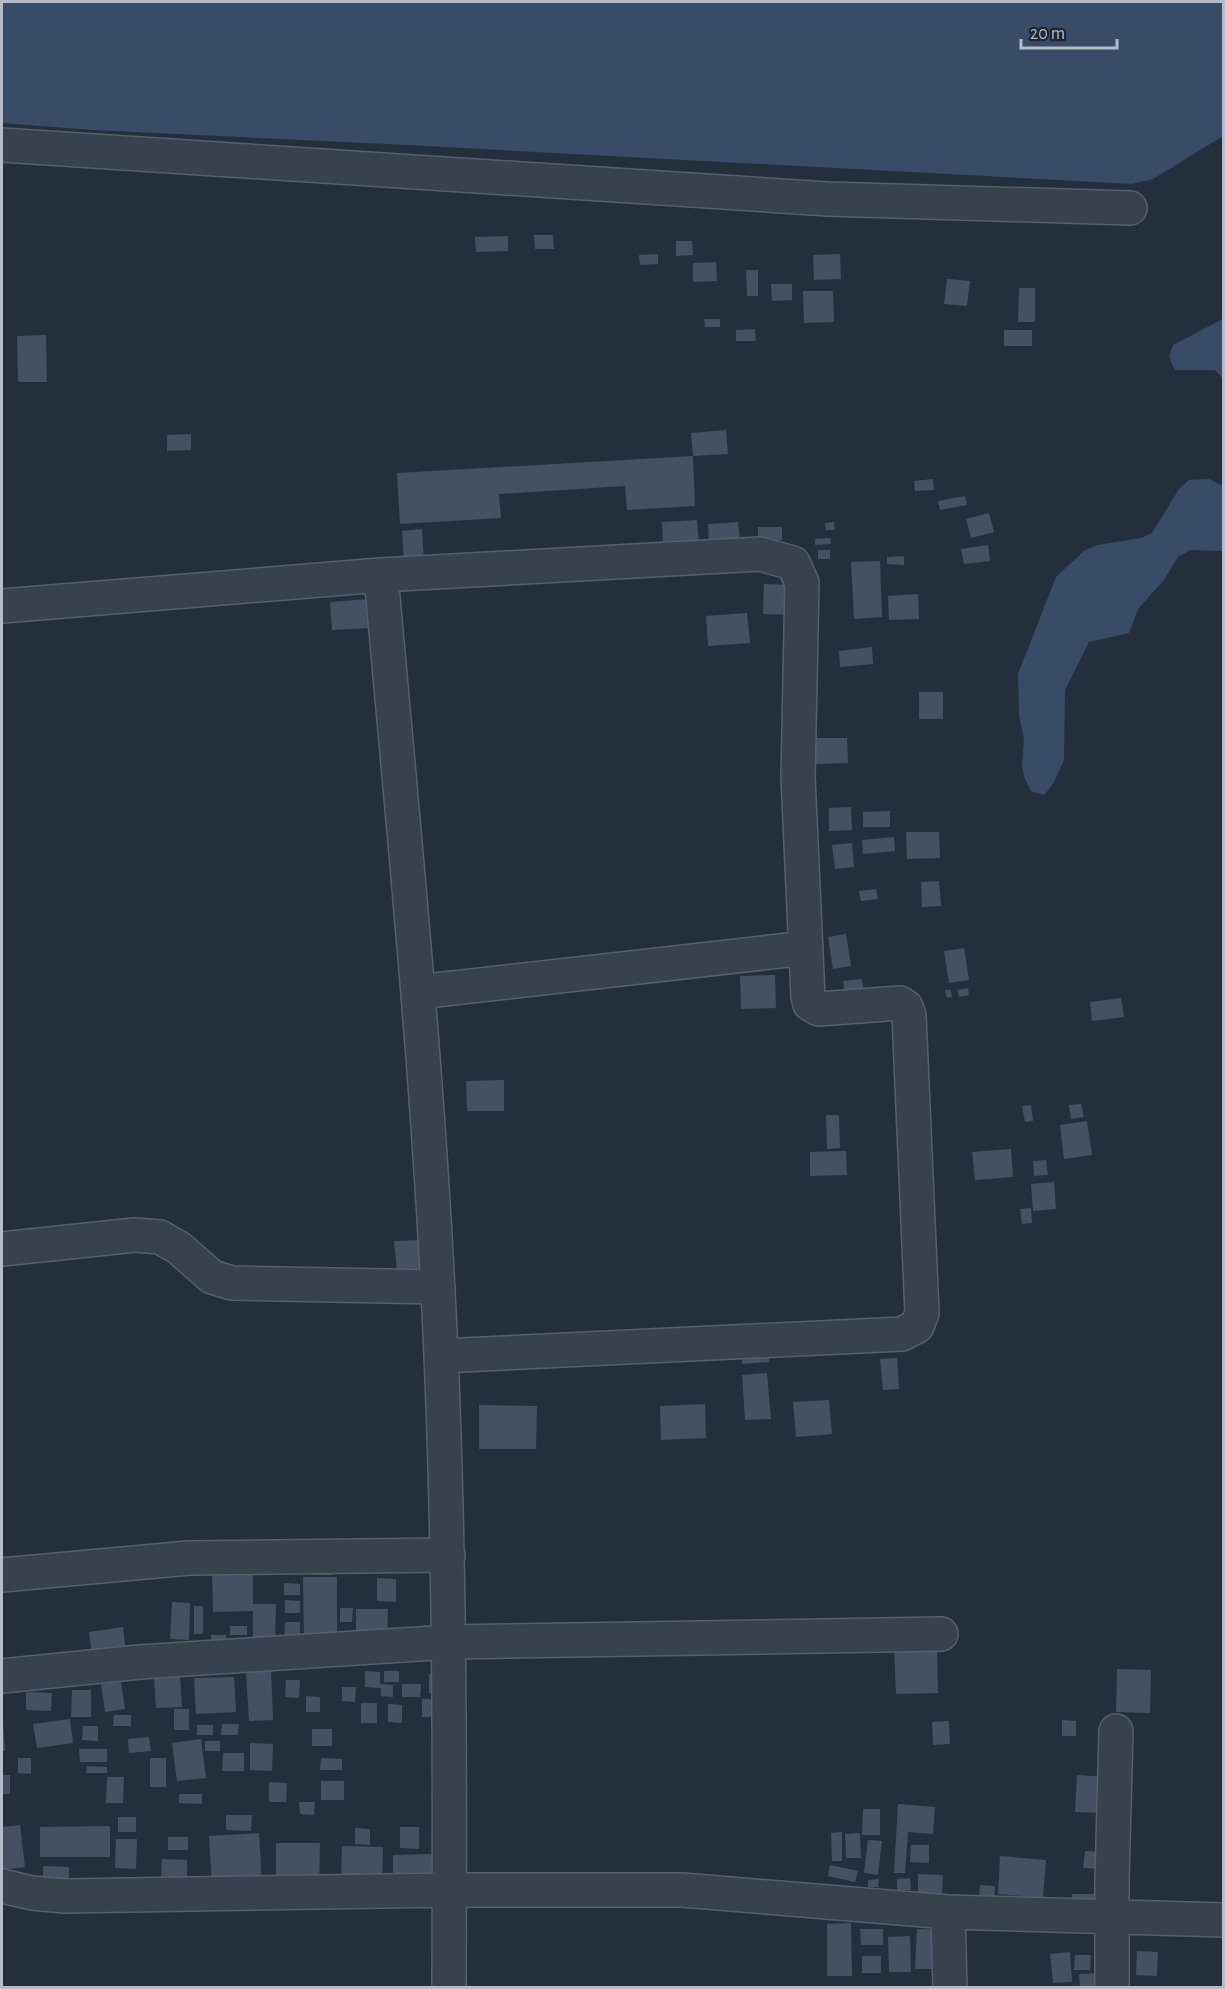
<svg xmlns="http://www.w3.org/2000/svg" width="1225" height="1989" font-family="'Alegreya Sans',sans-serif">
	<rect width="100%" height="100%" fill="#242f3e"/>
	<path fill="#394c67" d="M 2,2 L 1223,2 L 1223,136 L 1153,179 L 1132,184 L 408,145 L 93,130 L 2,123 Z
		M 1223,319 L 1223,379 L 1215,370 L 1175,370 L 1169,357 L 1173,345 Z
		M 1209,479 L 1223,486 L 1223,551 L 1190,550 L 1178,557 L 1164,580 L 1138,609 L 1129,633 L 1089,642 L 1065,690 L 1064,760 L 1053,784 L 1044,795 L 1031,791 L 1025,779 L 1022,767 L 1024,740 L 1019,714 L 1018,674 L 1056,577 L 1085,550 L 1098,545 L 1141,538 L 1152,533 L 1179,489 L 1189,480 Z"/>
	<path fill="#455162" d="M 534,235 L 553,235 L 554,249 L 535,249 Z
		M 508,236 L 508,251 L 476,252 L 475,237 Z
		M 676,241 L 692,241 L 693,255 L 676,256 Z
		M 658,254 L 658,264 L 640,265 L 639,255 Z
		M 840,254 L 841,279 L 814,280 L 813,255 Z
		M 716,262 L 717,281 L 693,282 L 693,263 Z
		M 746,270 L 758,270 L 758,296 L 747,296 Z
		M 947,279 L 970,281 L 967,306 L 944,304 Z
		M 771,284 L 792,284 L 792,300 L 772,301 Z
		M 1019,288 L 1035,288 L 1035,322 L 1018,322 Z
		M 803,291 L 833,291 L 834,322 L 804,323 Z
		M 704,319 L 720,319 L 720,327 L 705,327 Z
		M 755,329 L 756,341 L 736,341 L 736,330 Z
		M 1004,330 L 1032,330 L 1032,346 L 1004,346 Z
		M 46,335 L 47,382 L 18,382 L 17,336 Z
		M 726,430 L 728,454 L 693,456 L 691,433 Z
		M 191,434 L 191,450 L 167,451 L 167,435 Z
		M 693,456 L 695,506 L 627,510 L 625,486 L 499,494 L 501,518 L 400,524 L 397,473 Z
		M 933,479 L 934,490 L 915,491 L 914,481 Z
		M 965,496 L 967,505 L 940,510 L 938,501 Z
		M 989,513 L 994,532 L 971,538 L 966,519 Z
		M 697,520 L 699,544 L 663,547 L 662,522 Z
		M 738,522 L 740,542 L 709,544 L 708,524 Z
		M 834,522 L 835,530 L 826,530 L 825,523 Z
		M 758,527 L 782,527 L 782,540 L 758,541 Z
		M 422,529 L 424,561 L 404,562 L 402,531 Z
		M 830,538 L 831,544 L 815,545 L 815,539 Z
		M 988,545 L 990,561 L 964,564 L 961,549 Z
		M 818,550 L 830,550 L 830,559 L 818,559 Z
		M 904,556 L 904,565 L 887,564 L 887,557 Z
		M 880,561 L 882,617 L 854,619 L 851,562 Z
		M 764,584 L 793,585 L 792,615 L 763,614 Z
		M 918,594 L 919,619 L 889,620 L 888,596 Z
		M 369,599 L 371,628 L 332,630 L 330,602 Z
		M 747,613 L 750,643 L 708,646 L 706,616 Z
		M 872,647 L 873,664 L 840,667 L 839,651 Z
		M 919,692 L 943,692 L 943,719 L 919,719 Z
		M 815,738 L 847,738 L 848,763 L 816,764 Z
		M 851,807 L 852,830 L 829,831 L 829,808 Z
		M 890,811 L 890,827 L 863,827 L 863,812 Z
		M 906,832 L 939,832 L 940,858 L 907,859 Z
		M 894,837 L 895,851 L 863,854 L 862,840 Z
		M 852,843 L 854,867 L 835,869 L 832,845 Z
		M 939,881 L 941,906 L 922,907 L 921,882 Z
		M 876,889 L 878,899 L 861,901 L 859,891 Z
		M 846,934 L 851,966 L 833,969 L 828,937 Z
		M 964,948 L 969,980 L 949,983 L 944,951 Z
		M 775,975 L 776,1008 L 741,1009 L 740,976 Z
		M 862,979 L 864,993 L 845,995 L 843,981 Z
		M 968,988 L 969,995 L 959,997 L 957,990 Z
		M 945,990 L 951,990 L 952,997 L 947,998 Z
		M 1121,998 L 1124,1017 L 1092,1021 L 1090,1002 Z
		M 504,1080 L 504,1111 L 467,1111 L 466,1081 Z
		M 1081,1104 L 1084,1117 L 1071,1119 L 1069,1105 Z
		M 1031,1105 L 1033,1121 L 1025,1122 L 1022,1106 Z
		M 826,1115 L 839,1115 L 840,1148 L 827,1149 Z
		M 1087,1121 L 1092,1155 L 1064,1159 L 1060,1125 Z
		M 1011,1149 L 1013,1177 L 975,1180 L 972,1152 Z
		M 846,1151 L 847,1175 L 810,1176 L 810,1152 Z
		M 1046,1160 L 1048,1175 L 1034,1176 L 1033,1161 Z
		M 1054,1182 L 1056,1209 L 1033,1211 L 1031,1184 Z
		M 1031,1208 L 1032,1223 L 1022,1224 L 1020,1209 Z
		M 422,1240 L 424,1268 L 397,1271 L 394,1241 Z
		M 768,1344 L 769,1362 L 742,1364 L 741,1346 Z
		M 897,1358 L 899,1389 L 883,1390 L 880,1359 Z
		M 767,1373 L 771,1419 L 745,1420 L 742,1375 Z
		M 829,1400 L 832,1434 L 796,1437 L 793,1402 Z
		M 705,1404 L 706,1438 L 661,1440 L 660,1406 Z
		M 479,1405 L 537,1406 L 536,1449 L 479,1449 Z
		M 313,1562 L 333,1562 L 332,1575 L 313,1575 Z
		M 253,1572 L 253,1604 L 276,1604 L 275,1643 L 253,1642 L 253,1611 L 213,1612 L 212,1573 Z
		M 303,1577 L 337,1577 L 337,1640 L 304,1641 Z
		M 377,1578 L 396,1579 L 396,1602 L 377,1601 Z
		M 284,1583 L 300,1584 L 300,1595 L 284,1595 Z
		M 285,1600 L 300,1601 L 300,1613 L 285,1613 Z
		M 172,1602 L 190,1603 L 189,1640 L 170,1639 Z
		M 194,1606 L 203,1606 L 203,1634 L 194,1634 Z
		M 340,1608 L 353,1608 L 352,1622 L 340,1622 Z
		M 356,1609 L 388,1609 L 387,1643 L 356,1642 Z
		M 285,1622 L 300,1622 L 300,1641 L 284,1642 Z
		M 230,1626 L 247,1626 L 247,1635 L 230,1635 Z
		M 123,1627 L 127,1660 L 93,1664 L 89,1632 Z
		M 211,1635 L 226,1635 L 226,1644 L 211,1644 Z
		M 937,1645 L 938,1693 L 896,1694 L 894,1646 Z
		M 1117,1669 L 1151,1670 L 1150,1713 L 1116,1712 Z
		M 271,1670 L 273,1720 L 249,1721 L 246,1671 Z
		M 365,1671 L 380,1672 L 380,1684 L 393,1685 L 393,1697 L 381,1696 L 381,1688 L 365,1687 Z
		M 384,1671 L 399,1671 L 399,1682 L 384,1682 Z
		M 429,1674 L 439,1674 L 439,1693 L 429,1693 Z
		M 180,1677 L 182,1707 L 156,1708 L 154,1679 Z
		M 234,1677 L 236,1712 L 196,1714 L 194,1678 Z
		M 286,1680 L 300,1680 L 299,1698 L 285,1697 Z
		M 121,1682 L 125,1709 L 105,1712 L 101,1684 Z
		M 402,1684 L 421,1684 L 420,1697 L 402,1697 Z
		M 342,1687 L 356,1687 L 355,1702 L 342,1701 Z
		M 72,1690 L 91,1690 L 91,1717 L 71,1717 Z
		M 26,1692 L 52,1693 L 51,1711 L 26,1710 Z
		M 306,1696 L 320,1697 L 320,1712 L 306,1712 Z
		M 422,1699 L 438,1699 L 438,1717 L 422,1717 Z
		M 361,1703 L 377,1703 L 377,1723 L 361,1723 Z
		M 388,1704 L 402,1705 L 402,1723 L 388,1722 Z
		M 174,1709 L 189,1709 L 189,1730 L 174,1730 Z
		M 114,1715 L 131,1715 L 131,1726 L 113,1726 Z
		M 70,1719 L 73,1743 L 37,1748 L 33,1724 Z
		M 1062,1720 L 1076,1721 L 1076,1736 L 1062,1736 Z
		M 2,1721 L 3,1721 L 5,1751 L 2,1751 Z
		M 949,1721 L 950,1744 L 933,1745 L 932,1722 Z
		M 222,1724 L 239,1724 L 238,1735 L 221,1735 Z
		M 197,1725 L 213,1725 L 213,1735 L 197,1735 Z
		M 83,1726 L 98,1726 L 98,1741 L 82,1740 Z
		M 312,1729 L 332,1729 L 332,1746 L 312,1746 Z
		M 149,1737 L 151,1751 L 129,1753 L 128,1739 Z
		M 201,1739 L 206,1778 L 177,1781 L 172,1743 Z
		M 205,1741 L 220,1741 L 220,1751 L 205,1751 Z
		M 250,1743 L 273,1744 L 272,1771 L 250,1770 Z
		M 79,1749 L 107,1749 L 107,1762 L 80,1762 Z
		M 223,1753 L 244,1753 L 244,1771 L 222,1771 Z
		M 18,1758 L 31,1758 L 31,1774 L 18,1773 Z
		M 150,1758 L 166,1758 L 166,1787 L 150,1787 Z
		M 321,1758 L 342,1759 L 342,1770 L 320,1770 Z
		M 87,1766 L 107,1767 L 107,1773 L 86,1773 Z
		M 2,1775 L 10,1775 L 10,1794 L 2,1794 Z
		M 1077,1775 L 1109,1777 L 1107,1813 L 1075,1812 Z
		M 107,1777 L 124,1777 L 123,1803 L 106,1803 Z
		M 321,1781 L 344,1781 L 344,1800 L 321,1800 Z
		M 269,1782 L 287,1783 L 286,1802 L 269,1802 Z
		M 179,1794 L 202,1794 L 202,1804 L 179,1803 Z
		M 299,1802 L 315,1802 L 314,1815 L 300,1814 Z
		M 898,1804 L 935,1807 L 933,1834 L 908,1832 L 905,1873 L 894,1873 Z
		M 863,1809 L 880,1809 L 880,1835 L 862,1835 Z
		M 226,1815 L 252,1815 L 251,1831 L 226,1830 Z
		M 118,1817 L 136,1817 L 136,1832 L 118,1832 Z
		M 20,1825 L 25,1867 L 2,1870 L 2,1827 Z
		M 110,1826 L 110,1857 L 40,1857 L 40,1827 Z
		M 400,1827 L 419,1827 L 419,1849 L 400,1848 Z
		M 355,1828 L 370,1829 L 370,1845 L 355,1844 Z
		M 842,1832 L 842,1861 L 832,1861 L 831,1833 Z
		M 259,1833 L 262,1883 L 212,1886 L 209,1836 Z
		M 860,1833 L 861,1858 L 846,1858 L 845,1834 Z
		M 168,1837 L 188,1837 L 188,1850 L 168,1850 Z
		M 116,1839 L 137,1839 L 136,1869 L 115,1868 Z
		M 868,1840 L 882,1841 L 878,1875 L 864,1873 Z
		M 276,1843 L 320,1843 L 319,1889 L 276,1888 Z
		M 911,1845 L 929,1845 L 929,1863 L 910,1862 Z
		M 342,1846 L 383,1847 L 382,1889 L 341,1889 Z
		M 1085,1851 L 1105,1852 L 1104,1869 L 1083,1868 Z
		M 433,1854 L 434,1887 L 393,1887 L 393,1855 Z
		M 1000,1856 L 1046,1860 L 1043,1898 L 998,1894 Z
		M 162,1859 L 187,1860 L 187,1882 L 161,1882 Z
		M 830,1865 L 858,1871 L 855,1882 L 828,1876 Z
		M 43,1866 L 69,1867 L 69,1881 L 43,1881 Z
		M 918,1874 L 943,1875 L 942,1896 L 918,1895 Z
		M 910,1878 L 911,1890 L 897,1890 L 897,1879 Z
		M 879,1879 L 878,1887 L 868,1887 L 868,1880 Z
		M 980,1885 L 995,1886 L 994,1899 L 979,1899 Z
		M 1072,1894 L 1097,1894 L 1097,1905 L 1072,1905 Z
		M 851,1923 L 852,1976 L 827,1976 L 827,1924 Z
		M 860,1929 L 883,1929 L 883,1945 L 861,1945 Z
		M 917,1929 L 945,1930 L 944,1969 L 915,1969 Z
		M 910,1936 L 911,1972 L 889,1972 L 888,1937 Z
		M 1137,1951 L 1158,1952 L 1157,1976 L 1136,1975 Z
		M 1070,1952 L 1072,1982 L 1053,1983 L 1050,1954 Z
		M 1075,1955 L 1091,1955 L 1090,1970 L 1074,1970 Z
		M 862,1956 L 881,1956 L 881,1973 L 862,1973 Z
		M 1102,1973 L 1103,1988 L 1080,1988 L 1079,1974 Z"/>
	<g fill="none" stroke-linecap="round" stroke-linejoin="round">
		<g stroke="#565f6c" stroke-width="36">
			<path id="street" d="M 2,145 L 828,199 L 1130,208
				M 381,575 L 760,554 L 793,563 L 802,583 L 798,777 L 808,997 L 810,1004 L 819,1009 L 900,1003 L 906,1007 L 909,1015 L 922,1313 L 917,1326 L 902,1334 L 441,1356
				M 2,606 L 381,575 C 402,813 426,1052 438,1291 C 450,1523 450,1755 449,1988
				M 418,992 L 806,948
				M 2,1249 L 135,1235 L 160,1237 L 179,1248 L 212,1277 L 232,1283 L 438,1287
				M 2,1575 L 189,1558 L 448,1555
				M 2,1676 L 140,1662 L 449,1642 L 941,1634
				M 2,1886 L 32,1893 L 65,1896 L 449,1890 L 682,1890 L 948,1912 L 1224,1920
				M 948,1912 L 950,1988
				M 1112,1988 L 1112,1881 L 1116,1731"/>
		</g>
		<use href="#street" stroke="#38414e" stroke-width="33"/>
	</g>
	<rect width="1225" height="1989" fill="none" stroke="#b4bcc9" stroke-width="6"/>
	<path d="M1021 39v9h96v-9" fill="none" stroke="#b4bcc9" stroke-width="3"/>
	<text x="1030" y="39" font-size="18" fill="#b4bcc9" stroke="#1d2633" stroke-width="4.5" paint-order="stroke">20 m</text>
</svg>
